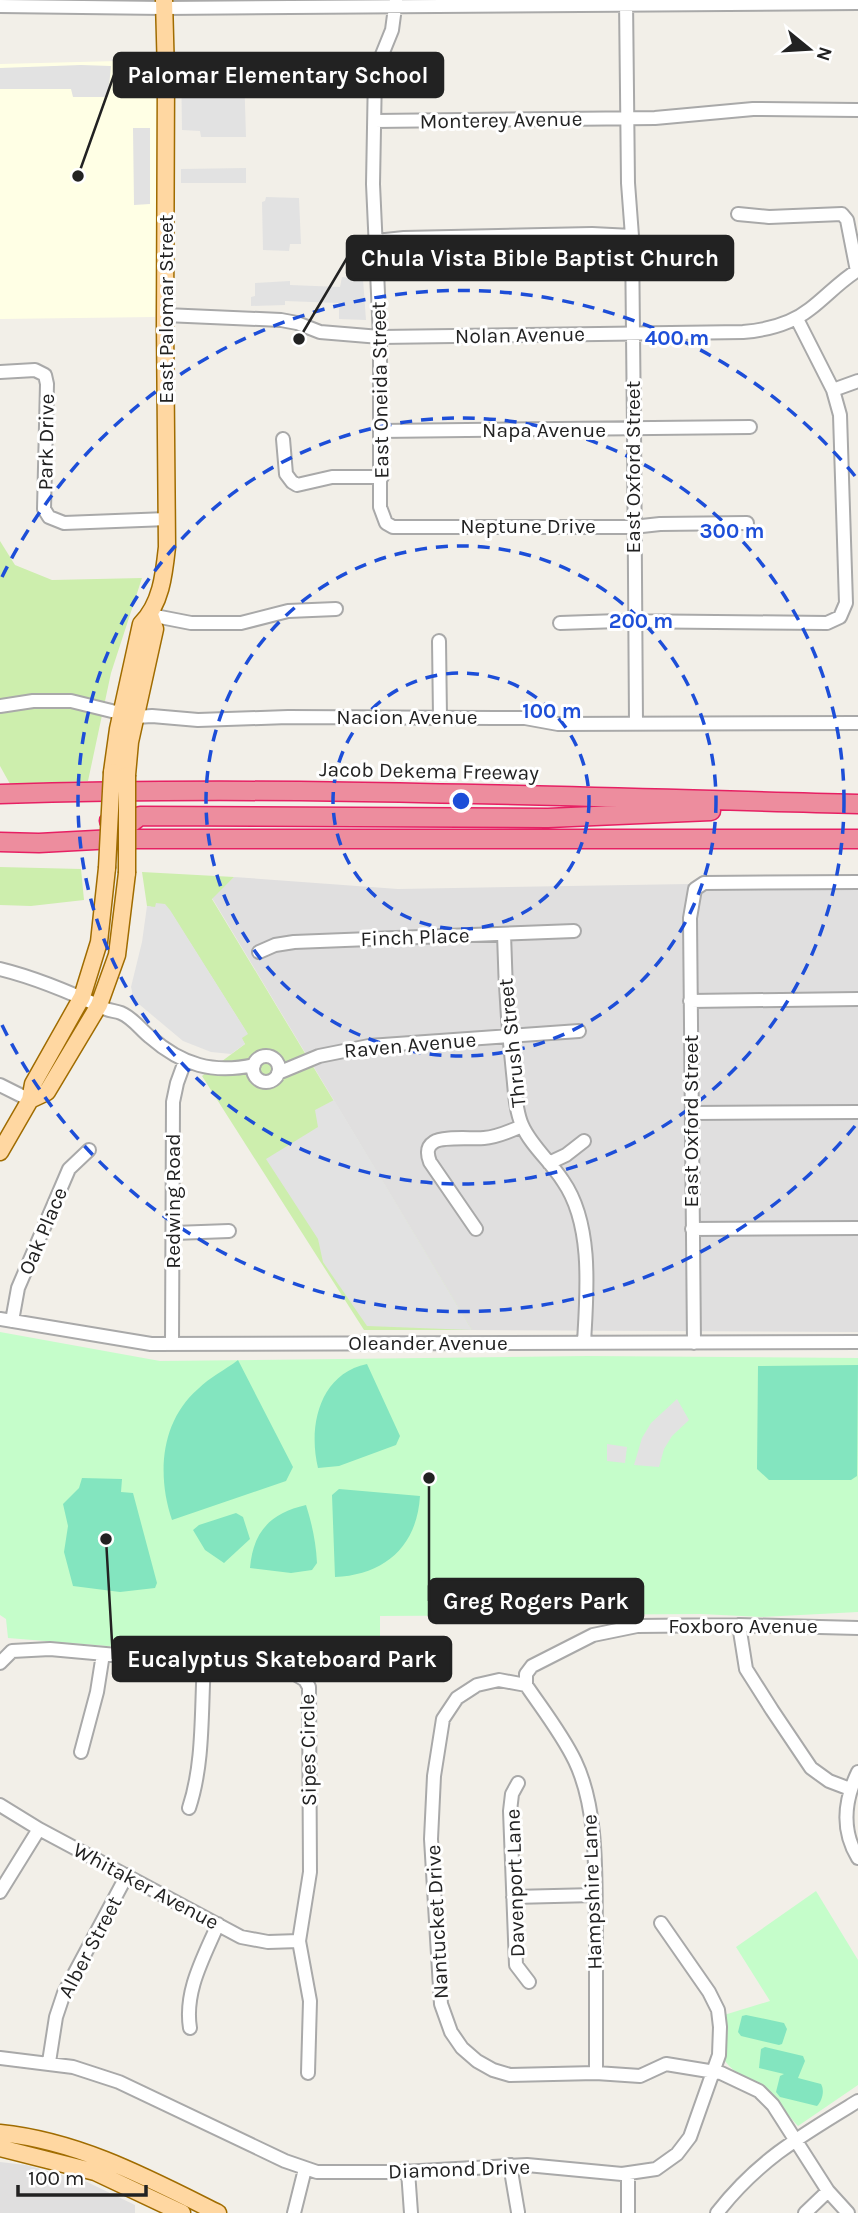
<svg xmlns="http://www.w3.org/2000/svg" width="858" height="2213" font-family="Karla,sans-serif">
	<rect width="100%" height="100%" fill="#f2efe8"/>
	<path fill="#e0dfdf" d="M 234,877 L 398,889 L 858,881 L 858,1332 L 472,1330 L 212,898 Z
		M 0,2162 L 26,2165 L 87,2182 L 135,2205 L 135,2213 L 0,2213 Z"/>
	<path fill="#ffffe5" d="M 157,60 L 158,234 L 155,317 L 0,319 L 0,64 Z"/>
	<path fill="#cdeead" d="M 0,541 L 15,565 L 52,580 L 142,578 L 111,673 L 88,781 L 10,784 L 0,766 Z
		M 0,867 L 81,869 L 84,900 L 31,906 L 0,905 Z
		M 142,872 L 234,877 L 212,899 L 472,1330 L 364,1330 L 202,1076 L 245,1044 L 241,1038 L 247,1033 L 170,911 L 147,906 Z"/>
	<path fill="#c5fdca" d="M 0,1332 L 160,1361 L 587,1356 L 858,1358 L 858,1612 L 762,1617 L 701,1614 L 380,1616 L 380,1668 L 8,1638 L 6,1619 L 0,1615 Z
		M 816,1891 L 858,1960 L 858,2085 L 798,2126 C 788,2116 782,2105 772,2095 C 758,2081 736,2077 725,2061 L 724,2015 L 770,2001 L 736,1947 Z"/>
	<path fill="#83e5bf" d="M 238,1360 L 293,1467 L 286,1481 L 172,1520 C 157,1476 160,1422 198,1389 C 210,1377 225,1370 238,1360 Z
		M 367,1364 L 400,1436 L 396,1445 L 339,1466 L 318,1468 C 308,1427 319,1374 367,1364 Z
		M 858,1365 L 857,1476 L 851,1480 L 769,1480 L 757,1469 L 758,1366 Z
		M 82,1478 L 122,1479 L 121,1492 L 133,1493 L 157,1583 L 155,1588 L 120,1592 L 73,1586 L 64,1552 L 68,1526 L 63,1504 L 79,1488 Z
		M 339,1489 L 420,1496 C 417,1547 384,1575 335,1577 L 332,1495 Z
		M 306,1505 C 312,1524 316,1542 317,1563 L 312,1570 L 291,1573 L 250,1568 C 253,1532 270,1513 306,1505 Z
		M 236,1513 L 243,1517 L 250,1539 L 224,1563 L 205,1550 L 193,1530 L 199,1525 Z
		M 746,2015 L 784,2023 L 787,2029 L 782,2044 L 779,2045 L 741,2036 L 738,2032 L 742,2016 Z
		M 765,2047 L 803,2056 L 805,2061 L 798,2078 L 821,2084 C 825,2091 822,2101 817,2106 L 780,2097 L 776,2092 L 780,2076 L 784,2074 L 759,2068 L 761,2049 Z"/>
	<path fill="#e2e2e2" d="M 181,62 L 239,69 L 244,72 L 246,137 L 201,137 L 200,131 L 182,130 Z
		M 81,65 L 111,66 L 108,97 L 73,97 L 71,89 L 0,89 L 0,68 Z
		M 133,128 L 150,128 L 150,204 L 134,205 Z
		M 246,168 L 246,183 L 181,183 L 181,169 Z
		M 266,197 L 299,198 L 301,244 L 290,244 L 289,251 L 263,250 L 262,202 L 265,201 Z
		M 342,277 L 363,279 L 366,320 L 339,319 L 339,303 L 285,301 L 285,305 L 251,306 L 251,297 L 255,296 L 255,283 L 290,281 L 290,285 L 340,287 Z
		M 156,903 L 165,904 L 170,910 L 248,1034 L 242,1038 L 245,1044 L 231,1054 L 211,1052 L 183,1041 L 134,1000 L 131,987 L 142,942 L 147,906 L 155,907 Z
		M 334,1100 L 472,1330 L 367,1326 L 323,1262 L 318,1239 L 266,1159 L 318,1127 L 315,1110 Z
		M 677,1399 L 689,1420 L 672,1436 L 664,1449 L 659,1467 L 634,1465 L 642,1438 L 651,1423 Z
		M 607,1444 L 627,1447 L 625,1463 L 607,1461 Z"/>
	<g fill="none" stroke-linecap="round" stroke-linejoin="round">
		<g stroke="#a9a9a9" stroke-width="16">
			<path id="minor" d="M 396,0 L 392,30 L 375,72 L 373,184 L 380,337 L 380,507 L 386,523 L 393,527 L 633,527 L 660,524 L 747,523
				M 626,0 L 628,183 L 632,236 L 634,430 L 636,723
				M 0,6 L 164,8 L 858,3
				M 374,121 L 655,118 L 753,109 L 857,110
				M 738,214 L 769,217 L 842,214 L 847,220 L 857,271
				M 376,241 L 404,238 L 592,234 L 632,236
				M 165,315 L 281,320 L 297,323 L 320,332 L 380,337 L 743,332 C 767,330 791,324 810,309 C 827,296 840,281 858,270
				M 0,372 L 35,370 L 45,375 L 47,384 L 44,509 L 49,517 L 64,523 L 167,519
				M 833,390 L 858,381
				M 380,431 L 750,427
				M 283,439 L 286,474 L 292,482 L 297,485 L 332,477 L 382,477
				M 150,615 L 191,623 L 241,623 L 288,611 L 336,609
				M 560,623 L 619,621 L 827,623 L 840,617 L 846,603 L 840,415 L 833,390 L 797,319
				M 439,641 L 440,717
				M 0,706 L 33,701 L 71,701 L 136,717 L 152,716 L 198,720 L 288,717 L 495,718 L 525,718 L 558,724 L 858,723
				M 504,934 C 505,980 508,1026 513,1073 C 515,1090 515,1109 522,1125 C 531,1146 551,1162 563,1181 C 593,1224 587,1292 584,1342
				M 259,952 L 275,945 L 294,942 L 574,931
				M 0,969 C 37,978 72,993 106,1009 C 111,1011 116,1011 121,1013 C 133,1018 140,1029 150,1037 C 182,1065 213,1074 254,1065
				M 690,1001 L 858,999
				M253 1069a13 13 0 1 1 26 0a13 13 0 1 1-26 0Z
				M 278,1073 L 319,1056 L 369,1046 L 579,1031
				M 0,1085 L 30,1100
				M 692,1113 L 858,1112
				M 549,1163 L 566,1155 L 584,1141
				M 476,1229 L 430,1162 C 427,1154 426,1147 434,1142 C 442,1136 473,1139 484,1138 C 498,1137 510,1131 522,1126
				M 692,1229 L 858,1228
				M 174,1233 L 229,1231
				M 0,1319 L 151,1344 L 858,1342
				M 12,1321 L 18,1288 L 69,1169 L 89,1150
				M 694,1343 L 690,918 L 695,889 L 704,883 L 858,882
				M 172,1344 L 173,1102 L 177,1083 L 185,1061
				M 739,1625 L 746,1669 L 772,1710 L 811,1768 L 829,1781 L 850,1789
				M 0,1663 L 12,1651 L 50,1649 L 260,1668 L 295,1674 L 305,1680 L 309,1687 L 310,1872 L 299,1941 L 310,2001 L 308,2073
				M 526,1685 L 499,1680 L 477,1685 L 457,1698 L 443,1719 L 434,1776 L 431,1839 L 441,2004 L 451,2032 L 462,2048 L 477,2061 L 493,2070 L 510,2075 L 596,2073 L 640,2076 L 666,2064 L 721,2073 L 759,2091 L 773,2105 L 828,2191 L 848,2213
				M 526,1685 C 543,1710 562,1734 575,1761 C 599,1811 595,1880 596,1935 C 596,1981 596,2027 596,2073
				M 526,1685 L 526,1674 L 532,1666 L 593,1635 L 637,1626 L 739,1625 L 858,1628
				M 81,1752 L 97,1692 L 103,1654
				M 858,1772 C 844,1801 841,1830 858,1858
				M 518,1783 L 512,1794 L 510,1811 L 516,1965 L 529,1982
				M 0,1805 L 39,1829 L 241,1937 L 268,1942 L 299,1941
				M 189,1808 C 204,1763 201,1710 204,1664
				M 0,1892 L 39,1829
				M 513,1897 L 595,1895
				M 190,2028 C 184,1991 204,1957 218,1924
				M 0,2058 L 73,2067 L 119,2082 L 285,2161 L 317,2172 L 402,2172 L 527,2165 L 622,2174 L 656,2169 L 677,2154 L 690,2137 L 719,2055 L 720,2027 L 718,2010 L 709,1992 L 661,1923
				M 49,2062 L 56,2017 L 64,1993 L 127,1875
				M 510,2165 L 518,2212
				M 408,2171 L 411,2213
				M 628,2173 L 628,2213
				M 294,2213 L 305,2169
				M 717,2213 C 758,2160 802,2135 858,2101
				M 805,2213 L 828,2191"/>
		</g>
		<g stroke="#a06c00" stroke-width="19">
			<path id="major" d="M 112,772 L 118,729 L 141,624 C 161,604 164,575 167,547 L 165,325 L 166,75 L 164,0
				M 127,775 L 130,742 L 155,629 L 150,615
				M 30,1100 L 47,1092 L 99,1005 L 117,955 L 127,873
				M 0,1152 L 30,1100 L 33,1084 L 82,997 L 99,942 L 107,868
				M 0,2133 C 79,2141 148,2178 218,2213
				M 0,2148 L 95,2172 L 182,2213"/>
		</g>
		<g stroke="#e62063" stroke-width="21">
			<path id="highway" d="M 0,794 C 286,785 572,797 858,804
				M 109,821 L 132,822 L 140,816 L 548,818 L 711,811
				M 0,842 L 39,843 L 114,839 L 858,839"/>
		</g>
		<use href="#minor" stroke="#fff" stroke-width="12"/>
		<use href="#major" stroke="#ffd7a1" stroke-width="16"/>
		<use href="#highway" stroke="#ed8d9e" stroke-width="18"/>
		<g stroke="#a06c00" stroke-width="19" stroke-linecap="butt">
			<path id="major-bridge" d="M 107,868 L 112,772
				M 127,873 L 127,775"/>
		</g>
		<use href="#major-bridge" stroke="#ffd7a1" stroke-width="16"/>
	</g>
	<g fill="none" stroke="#1d4ed8" stroke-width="3.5" stroke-dasharray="12 9">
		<circle cx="461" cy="801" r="128"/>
		<circle cx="461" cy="801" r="255"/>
		<circle cx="461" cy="801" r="383"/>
		<path d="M855 1126A511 511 0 0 1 2 1025M2 577A511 511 0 0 1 855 476"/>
	</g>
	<g text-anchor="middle" stroke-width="6" stroke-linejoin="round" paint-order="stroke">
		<g font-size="21" fill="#222" stroke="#fff">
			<text transform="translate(501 120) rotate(-1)" y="7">Monterey Avenue</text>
			<text transform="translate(166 309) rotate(-90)" y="7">East Palomar Street</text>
			<text transform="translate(520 335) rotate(-1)" y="7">Nolan Avenue</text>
			<text transform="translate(380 390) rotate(-91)" y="7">East Oneida Street</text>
			<text x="544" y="437">Napa Avenue</text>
			<text transform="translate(46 442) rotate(-89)" y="7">Park Drive</text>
			<text transform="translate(633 467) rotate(-90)" y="7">East Oxford Street</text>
			<text x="528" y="533">Neptune Drive</text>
			<text x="407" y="724">Nacion Avenue</text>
			<text transform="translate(429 771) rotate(1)" y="7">Jacob Dekema Freeway</text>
			<text transform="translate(415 937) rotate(-2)" y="7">Finch Place</text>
			<text transform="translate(512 1043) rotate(-96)" y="7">Thrush Street</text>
			<text transform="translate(410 1045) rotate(-5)" y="7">Raven Avenue</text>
			<text transform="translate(691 1121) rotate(-90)" y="7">East Oxford Street</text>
			<text transform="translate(173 1201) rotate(-90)" y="7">Redwing Road</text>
			<text transform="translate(43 1231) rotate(-67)" y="7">Oak Place</text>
			<text x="428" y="1350">Oleander Avenue</text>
			<text x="743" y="1633">Foxboro Avenue</text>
			<text transform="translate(308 1750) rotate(-91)" y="7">Sipes Circle</text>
			<text transform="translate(515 1883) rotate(-92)" y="7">Davenport Lane</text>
			<text transform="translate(146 1886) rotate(28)" y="7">Whitaker Avenue</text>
			<text transform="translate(592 1892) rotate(-92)" y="7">Hampshire Lane</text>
			<text transform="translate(437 1922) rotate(-93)" y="7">Nantucket Drive</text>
			<text transform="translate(90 1947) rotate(-62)" y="7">Alber Street</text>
			<text transform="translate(459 2169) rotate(-2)" y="7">Diamond Drive</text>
		</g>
	</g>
	<circle cx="461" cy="801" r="10" fill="#1d4ed8" stroke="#fff" stroke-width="3.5"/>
	<g font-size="21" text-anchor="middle" font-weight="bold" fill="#1d4ed8" stroke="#fff" stroke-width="6" stroke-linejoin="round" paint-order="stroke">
		<text x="677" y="345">400 m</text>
		<text x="732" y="538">300 m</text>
		<text x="641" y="628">200 m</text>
		<text x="552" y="718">100 m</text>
	</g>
	<path fill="none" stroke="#222" stroke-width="2.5" d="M78 176L114 75M299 339L347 258M429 1478L429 1601M106 1539L113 1659"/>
	<g fill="#222" stroke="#fff" stroke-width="2.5">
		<circle cx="78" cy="176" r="7"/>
		<circle cx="299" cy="339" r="7"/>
		<circle cx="429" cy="1478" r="7"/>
		<circle cx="106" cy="1539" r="7"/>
	</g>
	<g fill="#222" stroke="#222" stroke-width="2.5">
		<rect x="114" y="53" width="329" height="44" rx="7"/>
		<rect x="347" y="236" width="386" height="44" rx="7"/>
		<rect x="429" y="1579" width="214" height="44" rx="7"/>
		<rect x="113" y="1637" width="338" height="44" rx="7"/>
	</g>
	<g font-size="23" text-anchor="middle" font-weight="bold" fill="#fff">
		<text x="278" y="83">Palomar Elementary School</text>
		<text x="540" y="266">Chula Vista Bible Baptist Church</text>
		<text x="536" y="1609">Greg Rogers Park</text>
		<text x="282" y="1667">Eucalyptus Skateboard Park</text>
	</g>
	<g transform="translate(809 49) rotate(108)" stroke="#ffffff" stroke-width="5" paint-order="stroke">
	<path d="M0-5L12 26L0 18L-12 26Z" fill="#222222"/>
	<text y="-10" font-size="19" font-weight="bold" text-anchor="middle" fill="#222222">N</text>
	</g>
	<path d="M18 2185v10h128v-10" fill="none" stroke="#222222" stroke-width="3.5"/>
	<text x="28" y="2185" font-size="21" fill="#222222" stroke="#ffffff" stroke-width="5" paint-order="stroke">100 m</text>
</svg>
